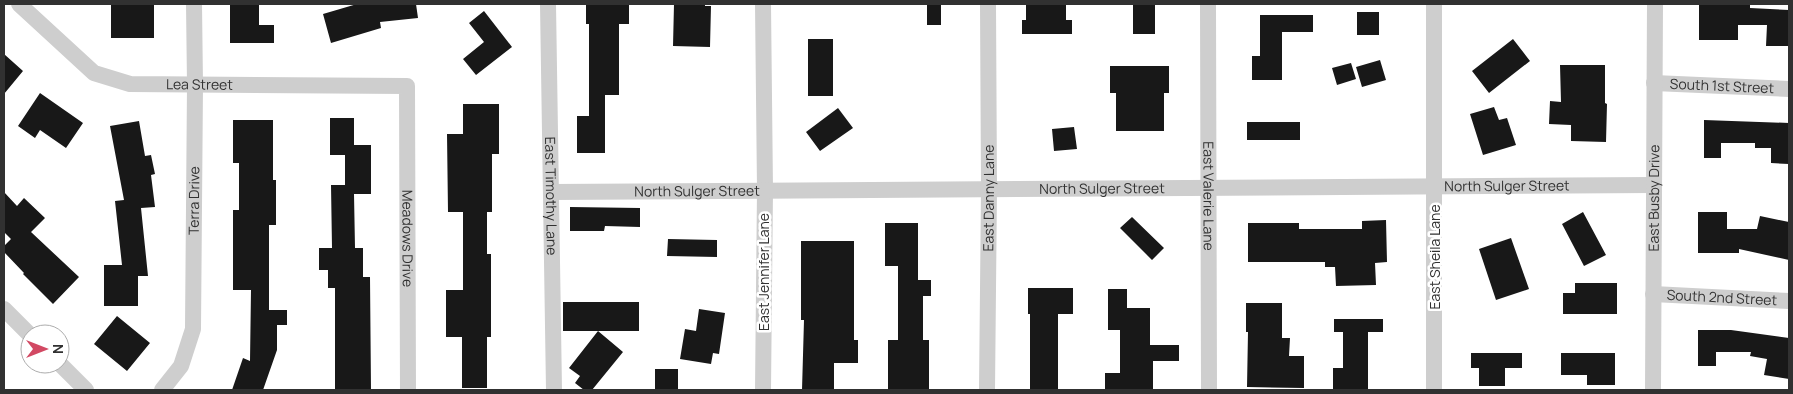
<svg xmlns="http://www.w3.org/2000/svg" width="1793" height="394" font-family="Manrope,sans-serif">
	<rect width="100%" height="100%" fill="#fff"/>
	<path fill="#181818" d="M 111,4 L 154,4 L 154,38 L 111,38 Z
		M 357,4 L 416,4 L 418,18 L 380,22 L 381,28 L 331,43 L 323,14 Z
		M 586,4 L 629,4 L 629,24 L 619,24 L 619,95 L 605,95 L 605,153 L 577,153 L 577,116 L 589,116 L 589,24 L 586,24 Z
		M 674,4 L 705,4 L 705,6 L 711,6 L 710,47 L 673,46 Z
		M 927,4 L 941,4 L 941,25 L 927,25 Z
		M 1026,4 L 1066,4 L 1066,20 L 1072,20 L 1072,34 L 1022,34 L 1022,20 L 1026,20 Z
		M 1133,4 L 1155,4 L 1155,34 L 1133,34 Z
		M 1699,4 L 1750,4 L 1750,8 L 1789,10 L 1789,46 L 1766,46 L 1767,25 L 1738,25 L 1738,40 L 1699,40 Z
		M 230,5 L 259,5 L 259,25 L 274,25 L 274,43 L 230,43 Z
		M 484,11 L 512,47 L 476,75 L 463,59 L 484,42 L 469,23 Z
		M 1357,12 L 1379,12 L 1379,35 L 1357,35 Z
		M 1260,15 L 1313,15 L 1313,32 L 1282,32 L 1282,80 L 1252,80 L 1252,56 L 1260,56 Z
		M 808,39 L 833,39 L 833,96 L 808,96 Z
		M 1513,39 L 1530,61 L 1489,93 L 1472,71 Z
		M 4,54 L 23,71 L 4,94 Z
		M 1380,60 L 1386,80 L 1362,87 L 1356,67 Z
		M 1351,63 L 1356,79 L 1337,85 L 1332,68 Z
		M 1560,65 L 1605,65 L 1605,103 L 1607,104 L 1606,142 L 1571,141 L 1571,125 L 1549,124 L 1550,101 L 1561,102 Z
		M 1110,66 L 1169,66 L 1169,93 L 1164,93 L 1164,131 L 1116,131 L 1116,93 L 1110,93 Z
		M 40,93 L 83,123 L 66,148 L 40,130 L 35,138 L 18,126 Z
		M 463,104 L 499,104 L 499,154 L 492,154 L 492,212 L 487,212 L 487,254 L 491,254 L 491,337 L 487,337 L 487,388 L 462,388 L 462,337 L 446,337 L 446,290 L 463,290 L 463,212 L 448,212 L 447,134 L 463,134 Z
		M 1494,107 L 1499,120 L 1507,118 L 1516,145 L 1483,155 L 1470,114 Z
		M 838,108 L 853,128 L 820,151 L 806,132 Z
		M 330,118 L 354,118 L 354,145 L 371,145 L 371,194 L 354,194 L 355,248 L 363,248 L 363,277 L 370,277 L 371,390 L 335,390 L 335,288 L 328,288 L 328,270 L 319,270 L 319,248 L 332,248 L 331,185 L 345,185 L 345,155 L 330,155 Z
		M 233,120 L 273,120 L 273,180 L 276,180 L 276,225 L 269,225 L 269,310 L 287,310 L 287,325 L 277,325 L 277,350 L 263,390 L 232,390 L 243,358 L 250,361 L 251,290 L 233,290 L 233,210 L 239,210 L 239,163 L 233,163 Z
		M 1704,120 L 1789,123 L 1789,164 L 1771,163 L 1771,148 L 1755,148 L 1755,143 L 1721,143 L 1721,158 L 1704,158 Z
		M 139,121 L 145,156 L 151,155 L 155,174 L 151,175 L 155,207 L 141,208 L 148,276 L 138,276 L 138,306 L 104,306 L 104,265 L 122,265 L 115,201 L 124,200 L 110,126 Z
		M 1247,122 L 1300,122 L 1300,140 L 1247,140 Z
		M 1074,127 L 1077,149 L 1054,151 L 1052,129 Z
		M 4,192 L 17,206 L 24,198 L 45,218 L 31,232 L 79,277 L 53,304 L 23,274 L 24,273 L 4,252 L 4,246 L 11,239 L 4,232 Z
		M 570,207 L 640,208 L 640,227 L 605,226 L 604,231 L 570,231 Z
		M 1583,212 L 1606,255 L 1584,266 L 1562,224 Z
		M 1698,212 L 1727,212 L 1727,229 L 1757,229 L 1760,216 L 1789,222 L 1789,260 L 1739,249 L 1739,253 L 1698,253 Z
		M 1132,217 L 1164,248 L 1152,260 L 1120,228 Z
		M 1386,220 L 1387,262 L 1375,263 L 1376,285 L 1336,286 L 1335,267 L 1325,267 L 1325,262 L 1248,262 L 1248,223 L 1299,223 L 1299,229 L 1362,229 L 1362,221 Z
		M 885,223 L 918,223 L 918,280 L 931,280 L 931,296 L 923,296 L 923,340 L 929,340 L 929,390 L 888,390 L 888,340 L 898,340 L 898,266 L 885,266 Z
		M 1511,238 L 1529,289 L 1496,300 L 1479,249 Z
		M 668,239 L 717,240 L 717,257 L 667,256 Z
		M 801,241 L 854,241 L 854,340 L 858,340 L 858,363 L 834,363 L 834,390 L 802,390 L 804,320 L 801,320 Z
		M 1575,283 L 1617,283 L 1617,314 L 1563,314 L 1563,293 L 1575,293 Z
		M 1028,288 L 1073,288 L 1073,314 L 1058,314 L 1058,390 L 1030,390 L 1030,314 L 1028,314 Z
		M 1108,289 L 1127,289 L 1127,308 L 1150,308 L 1150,345 L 1179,345 L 1179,361 L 1153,361 L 1153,390 L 1105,390 L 1105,373 L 1120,373 L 1120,330 L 1108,330 Z
		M 563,302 L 639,302 L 639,331 L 563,331 Z
		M 1246,303 L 1282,303 L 1282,338 L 1290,338 L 1289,356 L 1304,356 L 1304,388 L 1247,387 L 1248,332 L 1246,332 Z
		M 699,309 L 725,313 L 719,354 L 713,353 L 711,364 L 680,359 L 685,329 L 696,331 Z
		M 117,316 L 150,343 L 127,371 L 94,344 Z
		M 1334,319 L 1383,319 L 1383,332 L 1368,332 L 1368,390 L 1333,390 L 1333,368 L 1343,368 L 1343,332 L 1334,332 Z
		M 1698,330 L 1731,330 L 1789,338 L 1789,379 L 1764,375 L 1767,359 L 1750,356 L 1751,352 L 1716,352 L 1716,366 L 1698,366 Z
		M 598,331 L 623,352 L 592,390 L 584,390 L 575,383 L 580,376 L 569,368 Z
		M 1471,353 L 1522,353 L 1522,368 L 1505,368 L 1505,386 L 1479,386 L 1479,368 L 1471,368 Z
		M 1561,353 L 1615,353 L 1615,385 L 1587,385 L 1587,375 L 1561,375 Z
		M 655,369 L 678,369 L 678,390 L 655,390 Z"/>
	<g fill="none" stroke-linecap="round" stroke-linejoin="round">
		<g stroke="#cecece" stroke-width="16">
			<path id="s1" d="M 19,4 L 94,73 L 130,84 L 407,86 L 408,390"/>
			<path id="s2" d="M 548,4 L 554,390"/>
			<path d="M 763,4 L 765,190 L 763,390"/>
			<path id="s3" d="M 1208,4 L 1209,390"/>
			<path id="s4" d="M 1654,83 L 1789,89"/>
			<path id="s5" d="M 551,192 L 1654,185"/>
			<path id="s6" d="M 1653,294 L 1789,301"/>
			<path d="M 4,309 L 30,335"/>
			<path d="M 60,364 L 86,390"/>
			<path id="s7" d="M 162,390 L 181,366 L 193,329 L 195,85 L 194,4"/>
			<path id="s8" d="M 987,390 L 989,189 L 988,4"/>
			<path d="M 1434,390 L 1434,4"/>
			<path id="s9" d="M 1653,390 L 1655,4"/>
		</g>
	</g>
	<g text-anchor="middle" stroke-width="5" stroke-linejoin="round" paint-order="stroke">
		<g font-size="14" fill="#313131" stroke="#fff">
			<text dy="5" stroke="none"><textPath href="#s1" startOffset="209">Lea Street</textPath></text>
			<text dy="5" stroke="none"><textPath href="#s4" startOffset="68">South 1st Street</textPath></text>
			<text dy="5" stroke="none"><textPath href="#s5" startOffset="956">North Sulger Street</textPath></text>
			<text dy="5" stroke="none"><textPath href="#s5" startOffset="551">North Sulger Street</textPath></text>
			<text dy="5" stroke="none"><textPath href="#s5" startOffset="146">North Sulger Street</textPath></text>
			<text dy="5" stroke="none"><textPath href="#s2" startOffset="192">East Timothy Lane</textPath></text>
			<text dy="5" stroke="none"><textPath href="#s8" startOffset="192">East Danny Lane</textPath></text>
			<text dy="5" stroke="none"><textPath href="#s3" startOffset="192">East Valerie Lane</textPath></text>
			<text dy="5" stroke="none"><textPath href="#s9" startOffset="192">East Busby Drive</textPath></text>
			<text dy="5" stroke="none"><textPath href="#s7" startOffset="198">Terra Drive</textPath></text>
			<text dy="5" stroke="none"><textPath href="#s1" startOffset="569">Meadows Drive</textPath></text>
			<text transform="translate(1435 257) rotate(-90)" y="5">East Sheila Lane</text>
			<text transform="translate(764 272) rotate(-90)" y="5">East Jennifer Lane</text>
			<text dy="5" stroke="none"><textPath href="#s6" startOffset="69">South 2nd Street</textPath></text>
		</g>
	</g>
	<rect width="1793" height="394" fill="none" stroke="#313131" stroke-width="10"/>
	<g transform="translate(45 349) rotate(90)"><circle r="24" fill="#ffffff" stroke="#adadad"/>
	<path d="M0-4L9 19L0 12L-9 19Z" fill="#d24963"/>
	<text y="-8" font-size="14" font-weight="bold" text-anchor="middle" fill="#313131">N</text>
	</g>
</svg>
